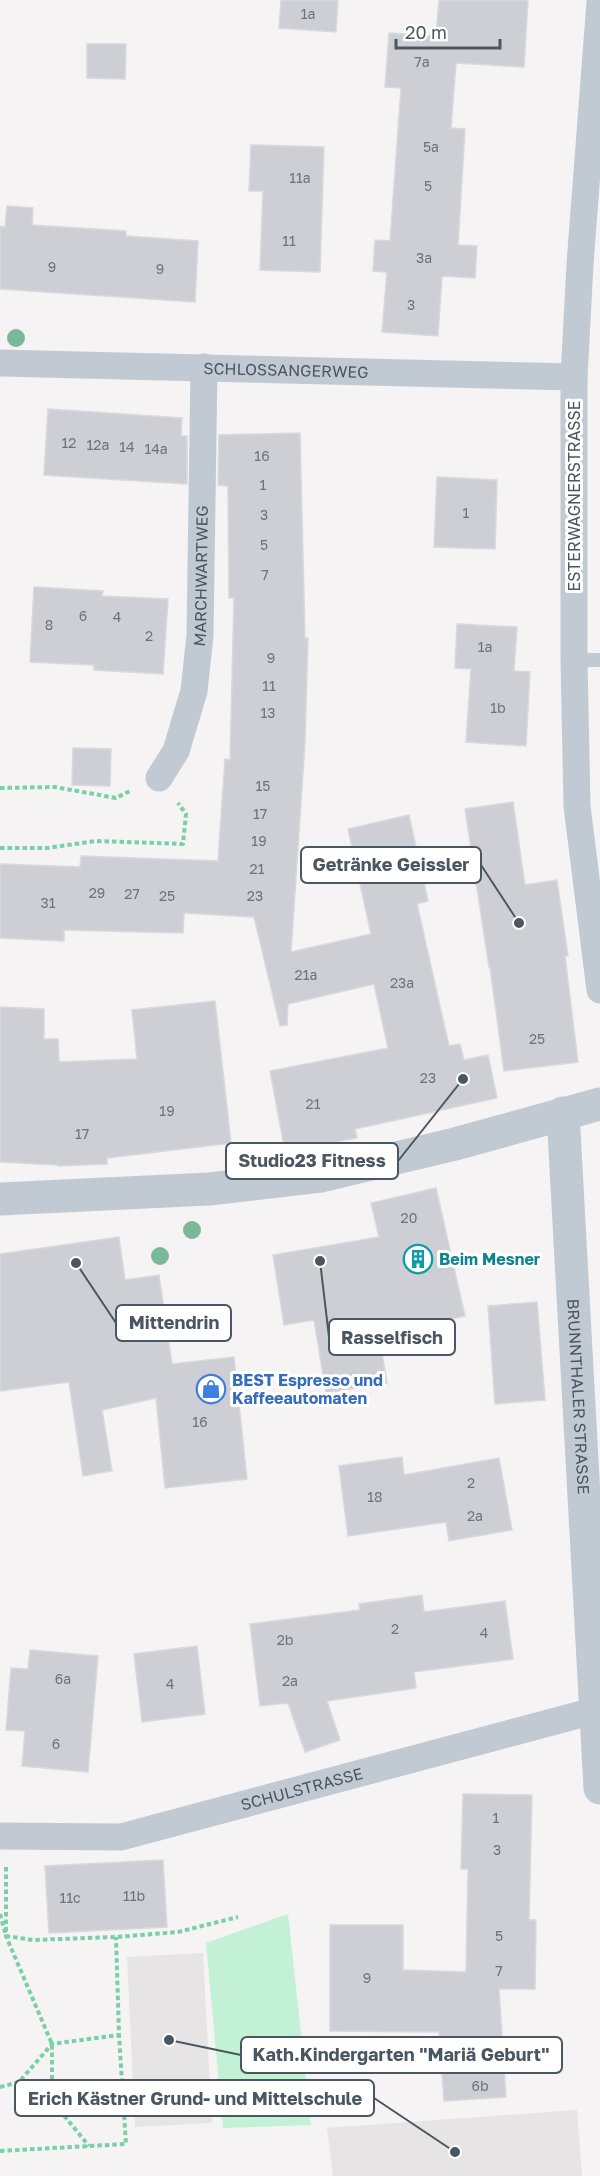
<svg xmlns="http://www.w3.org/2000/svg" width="600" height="2176" font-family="'Golos Text',sans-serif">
	<rect width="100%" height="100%" fill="#f5f3f3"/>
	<path fill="#e6e4e5" d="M 203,1953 L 212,2123 L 135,2127 L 127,1957 Z
		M 577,2110 L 582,2176 L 333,2176 L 327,2128 Z"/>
	<path fill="#c3f1d5" d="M 288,1914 L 311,2125 L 223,2128 L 206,1943 Z"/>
	<path fill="#cdcfd5" stroke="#d7d9de" stroke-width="1.5" d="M 281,0 L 338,0 L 336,32 L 279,28 Z
		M 439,0 L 528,0 L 524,67 L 456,63 L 451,128 L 465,129 L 458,245 L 477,246 L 475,278 L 442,276 L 438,336 L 382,332 L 387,272 L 373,271 L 375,240 L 390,241 L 401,88 L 385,87 L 389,33 L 436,36 Z
		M 87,44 L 126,44 L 125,79 L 87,78 Z
		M 251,145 L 324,147 L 320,272 L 260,270 L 263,191 L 249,191 Z
		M 7,206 L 33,208 L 32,225 L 126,231 L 126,236 L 198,241 L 195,302 L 0,289 L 0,226 L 5,227 Z
		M 48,409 L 182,418 L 181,436 L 187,436 L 187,484 L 44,475 Z
		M 300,433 L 305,638 L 308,638 L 305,742 L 291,952 L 371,934 L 348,829 L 409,815 L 428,901 L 417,904 L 449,1046 L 460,1044 L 464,1060 L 488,1055 L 497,1098 L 355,1129 L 357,1138 L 285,1151 L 270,1071 L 388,1048 L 374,984 L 288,1004 L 287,1025 L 280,1026 L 254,917 L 184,913 L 183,933 L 64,930 L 64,941 L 0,938 L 0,864 L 80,867 L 81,856 L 218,861 L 225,759 L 230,760 L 234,598 L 229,598 L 228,486 L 218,485 L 219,435 Z
		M 437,477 L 497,480 L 495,549 L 434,547 Z
		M 34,587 L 103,591 L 102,596 L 168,599 L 163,674 L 94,670 L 94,665 L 30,662 Z
		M 457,624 L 517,627 L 514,671 L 530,672 L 526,746 L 466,742 L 471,669 L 455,668 Z
		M 73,748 L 111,749 L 110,786 L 72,785 Z
		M 513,802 L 525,885 L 557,880 L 568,956 L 565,956 L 578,1062 L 504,1071 L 490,967 L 489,967 L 465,809 Z
		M 215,1001 L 231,1143 L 107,1158 L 107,1164 L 58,1166 L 58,1165 L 0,1162 L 0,1007 L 44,1009 L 44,1039 L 58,1039 L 59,1062 L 137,1059 L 132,1010 Z
		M 436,1188 L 465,1316 L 379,1336 L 387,1383 L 326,1393 L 314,1320 L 284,1325 L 273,1255 L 379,1237 L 371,1203 Z
		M 119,1237 L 125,1280 L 159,1275 L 172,1364 L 234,1357 L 247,1479 L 165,1488 L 156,1398 L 102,1410 L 112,1471 L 83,1476 L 69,1382 L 0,1391 L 0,1254 Z
		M 537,1302 L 545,1400 L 495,1404 L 488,1306 Z
		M 402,1457 L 404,1475 L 499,1458 L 512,1530 L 449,1541 L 446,1522 L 348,1536 L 339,1466 Z
		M 422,1595 L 424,1612 L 505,1601 L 513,1659 L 414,1672 L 416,1688 L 327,1701 L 340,1740 L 305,1752 L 288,1703 L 260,1706 L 250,1624 L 360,1610 L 359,1604 Z
		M 197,1646 L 205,1714 L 142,1722 L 134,1654 Z
		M 30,1650 L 98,1656 L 88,1772 L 22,1766 L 25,1731 L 6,1730 L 11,1668 L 28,1669 Z
		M 463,1794 L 532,1795 L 529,1920 L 536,1920 L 535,1989 L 499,1989 L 506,2097 L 444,2101 L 439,2032 L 330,2031 L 330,1925 L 403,1925 L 403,1970 L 466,1972 L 468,1869 L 461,1869 Z
		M 163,1860 L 167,1927 L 49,1933 L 45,1866 Z"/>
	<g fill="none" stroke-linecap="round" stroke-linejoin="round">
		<path stroke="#7ad0a6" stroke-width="4" stroke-dasharray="4.5 3" stroke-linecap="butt" d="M 0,788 L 55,787 L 116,798 L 132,790
			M 0,848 L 47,848 L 96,841 L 183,844 L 186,814 L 178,803
			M 6,1867 L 6,1936 L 52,2044 L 52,2101 L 89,2146
			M 0,1914 L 6,1936 L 33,1940 L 116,1937 L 178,1932 L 238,1917
			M 0,2087 L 19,2082 L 52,2044 L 119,2035 L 116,1937
			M 0,2151 L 126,2144 L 119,2035"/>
		<path stroke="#c1cad2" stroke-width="14" d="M 574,660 L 600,660"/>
		<g stroke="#c1cad2" stroke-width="27">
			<path d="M 600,2 L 580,264 L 574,377 L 574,660 L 577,806 L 600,990"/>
			<path id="s1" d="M 0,363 L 574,377"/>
			<path id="s2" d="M 159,778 L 176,751 L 194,691 L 200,635 L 204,367"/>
			<path id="s3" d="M 0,1836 L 121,1837 L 597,1710"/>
		</g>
		<g stroke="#c1cad2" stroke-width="33">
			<path id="s4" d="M 563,1113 L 600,1788"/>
			<path d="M 0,1199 L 209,1189 L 321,1176 L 455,1144 L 600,1104"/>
		</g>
	</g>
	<g fill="#7bb799">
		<circle cx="16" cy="338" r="9"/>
		<circle cx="192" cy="1230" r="9"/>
		<circle cx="160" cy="1256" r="9"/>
	</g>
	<defs>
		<g id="building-ring" transform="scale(1.5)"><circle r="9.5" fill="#fff" stroke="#0f9aa8" stroke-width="1.5"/><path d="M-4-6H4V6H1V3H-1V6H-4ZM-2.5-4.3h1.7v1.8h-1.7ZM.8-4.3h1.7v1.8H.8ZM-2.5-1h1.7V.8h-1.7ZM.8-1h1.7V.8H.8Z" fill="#0f9aa8"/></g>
		<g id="shop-ring" transform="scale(1.5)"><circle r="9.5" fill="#fff" stroke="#3f7fe0" stroke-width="1.5"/><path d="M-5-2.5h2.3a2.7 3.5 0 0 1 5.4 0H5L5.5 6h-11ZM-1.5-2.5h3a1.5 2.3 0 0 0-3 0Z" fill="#3f7fe0"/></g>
	</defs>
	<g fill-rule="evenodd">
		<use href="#building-ring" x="418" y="1259"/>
		<use href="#shop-ring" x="211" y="1389"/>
	</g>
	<g text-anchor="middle" stroke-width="6" stroke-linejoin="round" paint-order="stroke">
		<g font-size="14" fill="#6b747e">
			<text x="308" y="19">1a</text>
			<text x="422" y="67">7a</text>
			<text x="431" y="152">5a</text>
			<text x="300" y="183">11a</text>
			<text x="428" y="191">5</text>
			<text x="289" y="246">11</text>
			<text x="424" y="263">3a</text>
			<text x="52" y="272">9</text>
			<text x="160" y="274">9</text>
			<text x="411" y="310">3</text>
			<text x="69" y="448">12</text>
			<text x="98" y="450">12a</text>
			<text x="127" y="452">14</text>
			<text x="156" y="454">14a</text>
			<text x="262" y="461">16</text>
			<text x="263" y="490">1</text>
			<text x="466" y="518">1</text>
			<text x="264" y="520">3</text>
			<text x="264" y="550">5</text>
			<text x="265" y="580">7</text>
			<text x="83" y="621">6</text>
			<text x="117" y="622">4</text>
			<text x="49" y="630">8</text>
			<text x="149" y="641">2</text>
			<text x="485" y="652">1a</text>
			<text x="271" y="663">9</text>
			<text x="269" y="691">11</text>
			<text x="498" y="713">1b</text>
			<text x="268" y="718">13</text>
			<text x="263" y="791">15</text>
			<text x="260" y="819">17</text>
			<text x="259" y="846">19</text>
			<text x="257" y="874">21</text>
			<text x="97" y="898">29</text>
			<text x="132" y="899">27</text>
			<text x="167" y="901">25</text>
			<text x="255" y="901">23</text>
			<text x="48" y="908">31</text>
			<text x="306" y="980">21a</text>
			<text x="402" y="988">23a</text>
			<text x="537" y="1044">25</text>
			<text x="428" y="1083">23</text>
			<text x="313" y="1109">21</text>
			<text x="167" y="1116">19</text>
			<text x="82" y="1139">17</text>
			<text x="409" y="1223">20</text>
			<text x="200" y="1427">16</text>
			<text x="471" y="1488">2</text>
			<text x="375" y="1502">18</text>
			<text x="475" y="1521">2a</text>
			<text x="395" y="1634">2</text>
			<text x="484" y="1638">4</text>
			<text x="285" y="1645">2b</text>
			<text x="63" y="1684">6a</text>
			<text x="290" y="1686">2a</text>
			<text x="170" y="1689">4</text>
			<text x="56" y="1749">6</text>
			<text x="496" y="1823">1</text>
			<text x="497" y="1855">3</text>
			<text x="134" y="1901">11b</text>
			<text x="70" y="1903">11c</text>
			<text x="499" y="1941">5</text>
			<text x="499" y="1976">7</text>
			<text x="367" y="1983">9</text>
			<text x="480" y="2091">6b</text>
		</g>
		<g font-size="16" fill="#4a5661" stroke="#fff">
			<text dy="6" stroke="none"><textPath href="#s1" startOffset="286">SCHLOSSANGERWEG</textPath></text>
			<text transform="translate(574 496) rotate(-90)" y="6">ESTERWAGNERSTRASSE</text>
			<text dy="6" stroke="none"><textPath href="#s2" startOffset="210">MARCHWARTWEG</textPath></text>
			<text dy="6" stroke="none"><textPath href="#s4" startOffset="284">BRUNNTHALER STRASSE</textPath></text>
			<text dy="6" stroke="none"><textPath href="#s3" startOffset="308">SCHULSTRASSE</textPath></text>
		</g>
		<g font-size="16" font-weight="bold" fill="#0d838f" stroke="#fff" text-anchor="start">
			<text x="439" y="1265">Beim Mesner</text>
		</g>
		<g font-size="16" font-weight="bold" fill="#366cbe" stroke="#fff" text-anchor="start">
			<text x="232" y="1386">BEST Espresso und<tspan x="232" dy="18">Kaffeeautomaten</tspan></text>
		</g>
	</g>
	<path fill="none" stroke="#4a5661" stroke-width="2" d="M519 923L481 865M463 1079L398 1161M76 1263L116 1323M320 1261L329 1337M169 2040L241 2055M455 2152L374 2098"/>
	<g fill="#4a5661" stroke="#fff" stroke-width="2">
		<circle cx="519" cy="923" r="6"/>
		<circle cx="463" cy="1079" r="6"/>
		<circle cx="76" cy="1263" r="6"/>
		<circle cx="320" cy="1261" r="6"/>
		<circle cx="169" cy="2040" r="6"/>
		<circle cx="455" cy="2152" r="6"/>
	</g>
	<g fill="#fff" stroke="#4a5661" stroke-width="2">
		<rect x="301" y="847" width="180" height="36" rx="6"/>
		<rect x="226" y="1143" width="172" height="36" rx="6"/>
		<rect x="116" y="1305" width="115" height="36" rx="6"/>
		<rect x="329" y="1319" width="126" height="36" rx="6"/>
		<rect x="241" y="2037" width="321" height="36" rx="6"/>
		<rect x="15" y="2080" width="359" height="36" rx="6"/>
	</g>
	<g font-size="18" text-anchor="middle" font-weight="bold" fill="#4a5661">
		<text x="391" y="871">Getränke Geissler</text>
		<text x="312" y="1167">Studio23 Fitness</text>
		<text x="174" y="1329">Mittendrin</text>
		<text x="392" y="1344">Rasselfisch</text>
		<text x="401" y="2061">Kath.Kindergarten "Mariä Geburt"</text>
		<text x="195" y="2105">Erich Kästner Grund- und Mittelschule</text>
	</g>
	<path d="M396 39v9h104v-9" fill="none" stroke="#4a5661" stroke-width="3"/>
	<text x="405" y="39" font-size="18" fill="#4a5661" stroke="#ffffff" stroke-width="4.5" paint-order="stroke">20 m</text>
</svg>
